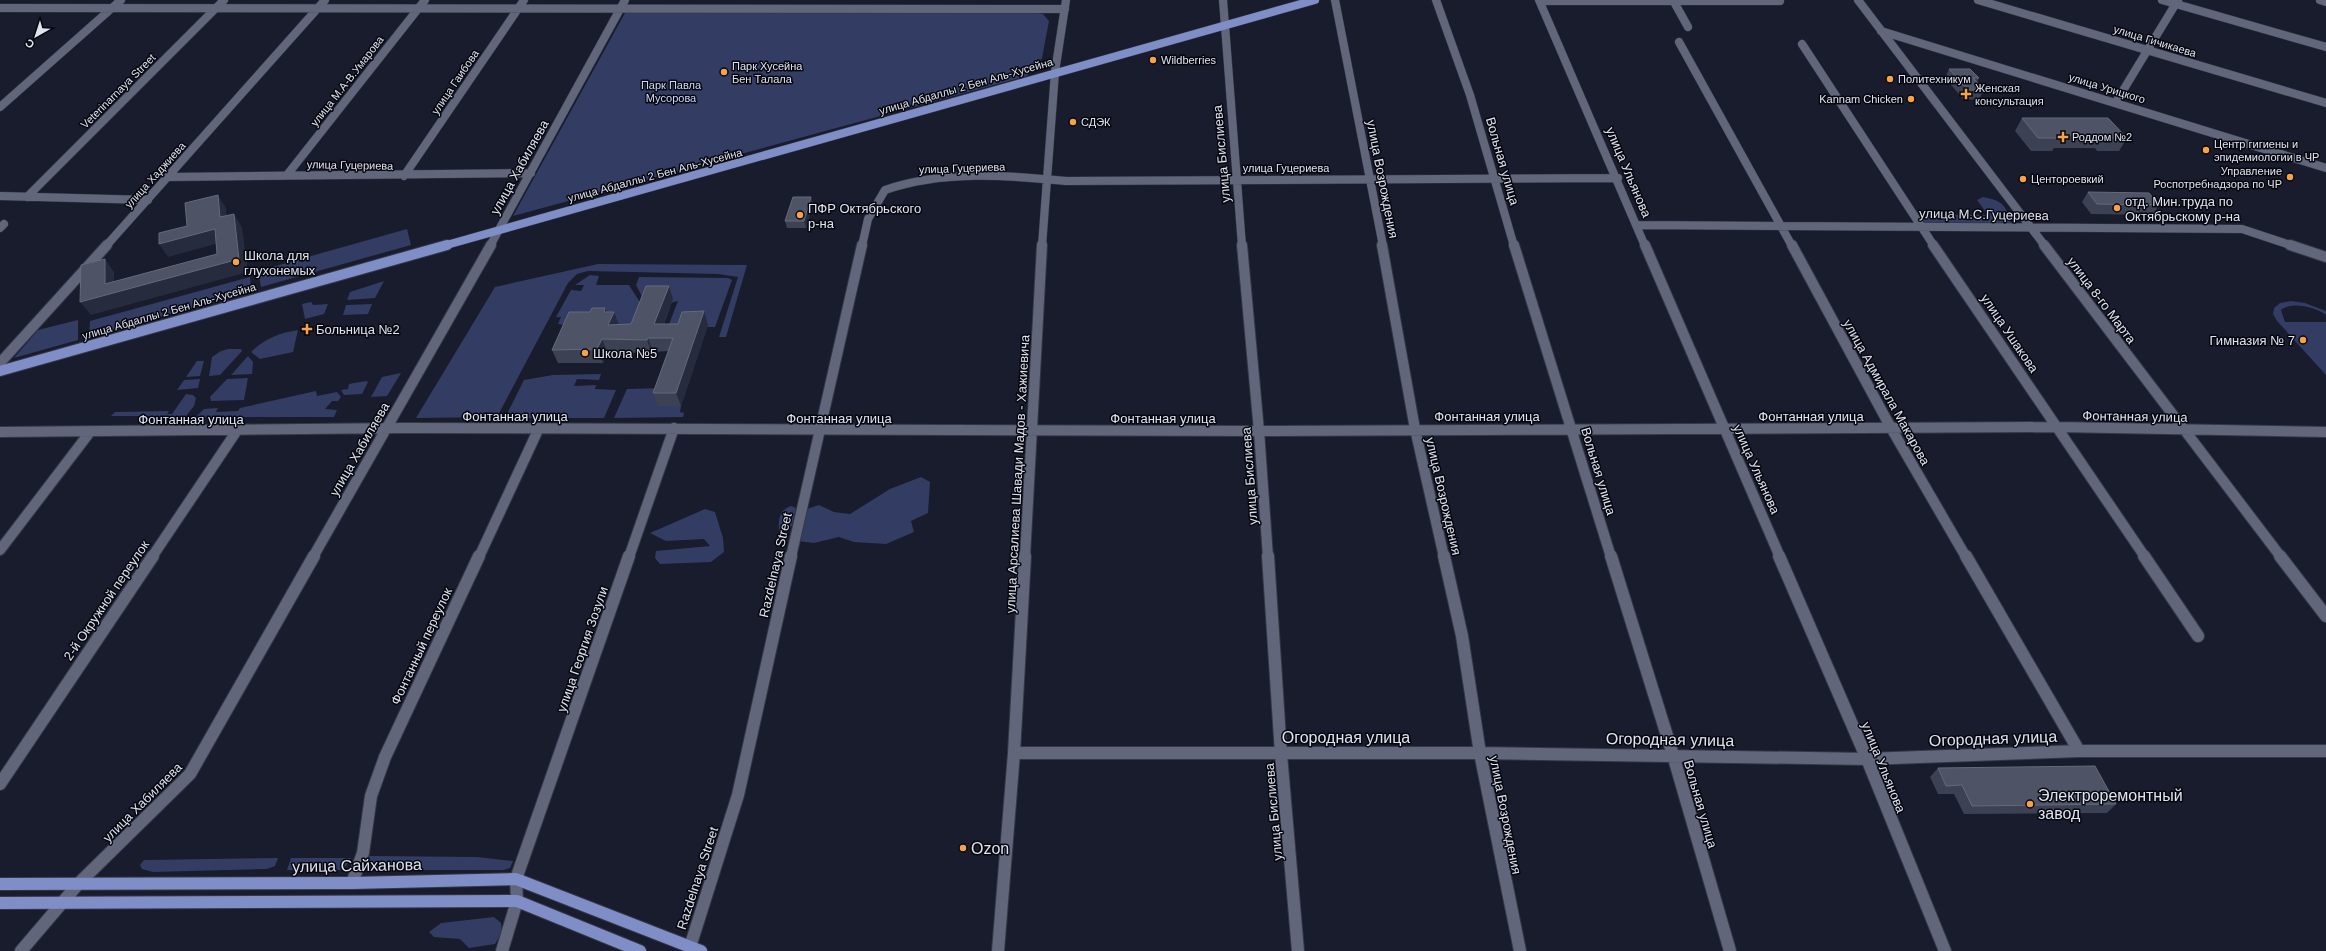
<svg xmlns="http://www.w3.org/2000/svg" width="2326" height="951" font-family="Helvetica,sans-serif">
	<rect width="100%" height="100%" fill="#181c2d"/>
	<path fill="#333c63" d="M 1026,11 L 1043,14 L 1049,21 L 1042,58 L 1027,76 L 513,216 L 625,13 Z
		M 1983,197 C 2003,201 2005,204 2011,223 L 2008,225 L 1924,223 L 1918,217 L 1940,215 L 1988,215 L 1977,200 Z
		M 407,229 L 411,245 L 261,287 L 258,271 Z
		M 598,264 L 747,265 L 726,337 L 719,337 L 738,277 L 718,274 L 588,271 L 577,274 L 568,283 L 497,417 L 416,418 L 495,287 Z
		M 590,275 L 599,276 L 596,285 L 629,285 L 646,312 L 636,337 L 558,324 L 561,317 L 556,317 L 571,290 L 581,291 L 584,285 L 575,285 Z
		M 250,277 L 251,291 L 89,337 L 90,321 Z
		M 639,277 L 728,278 L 732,280 L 715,327 L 708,327 L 708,325 L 664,337 L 678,301 L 648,308 L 636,285 Z
		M 384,281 L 375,298 L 347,300 L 350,292 Z
		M 2291,301 L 2305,303 L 2326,311 L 2326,315 C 2315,307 2292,301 2281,310 L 2285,322 L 2326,322 L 2326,375 L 2277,321 L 2273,314 L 2274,308 L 2280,303 Z
		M 311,302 L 313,305 L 328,304 L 324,314 L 305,319 L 302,304 Z
		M 372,304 L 368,314 L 343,315 L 346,305 Z
		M 78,320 L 78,340 L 14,358 L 38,330 Z
		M 298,330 L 293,352 L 260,359 L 251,352 C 264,339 279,333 298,330 Z
		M 228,349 L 241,349 L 242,351 L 220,375 L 209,376 L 212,357 L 221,351 Z
		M 248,356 L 253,362 L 252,374 L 231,375 Z
		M 197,361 L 204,361 L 200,376 L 186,377 Z
		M 401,373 L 387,396 L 371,397 L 382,377 Z
		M 601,374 L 599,380 L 577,379 L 574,386 L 596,385 L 595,389 L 616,390 L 604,418 L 505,418 L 524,380 L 553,375 Z
		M 248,378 L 244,400 L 211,401 L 210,397 L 227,379 Z
		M 200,379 L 198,388 L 177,390 L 184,380 Z
		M 366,381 L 368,382 L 362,394 L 344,395 L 341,390 L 348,389 L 349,384 Z
		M 664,388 L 658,406 L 681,406 L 680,412 L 684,413 L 683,417 L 614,418 L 627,389 Z
		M 316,391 L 317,396 L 337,392 L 341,397 L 338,401 L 332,401 L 325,409 L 337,410 L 334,417 L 196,417 L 204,409 L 218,408 L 216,412 L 238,411 L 240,408 Z
		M 186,394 L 193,395 L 196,398 L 194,406 L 186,416 L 111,416 L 115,412 L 169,411 L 167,414 L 172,414 Z
		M 921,477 L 930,482 L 928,513 L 911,521 L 914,532 L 886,544 L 854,542 L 839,537 L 814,543 L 798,541 L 804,510 L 819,505 L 834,512 L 850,514 L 890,489 Z
		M 791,506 L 796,508 L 792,525 L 784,537 L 779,535 C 779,522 777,511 791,506 Z
		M 705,509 L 715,512 L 723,538 L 724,552 L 711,562 L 660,564 L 655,558 L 656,551 L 710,546 L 704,539 L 666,541 L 650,533 Z
		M 370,856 L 477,857 L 513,861 L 510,868 L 504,870 L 369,870 L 365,868 L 366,858 Z
		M 278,858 L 275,866 L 267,869 L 153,872 L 142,869 L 140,865 L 144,860 Z
		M 291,858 L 351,858 L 344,869 L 335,871 L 287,870 Z
		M 494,917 L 501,923 L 502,932 L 495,944 L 469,948 L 460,939 L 434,937 L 429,932 L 441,923 Z"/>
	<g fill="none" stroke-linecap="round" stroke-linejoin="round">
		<g stroke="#343745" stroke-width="9">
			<path id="minor-far2" d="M 1223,0 L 1242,246
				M 1335,0 L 1383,246
				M 1436,0 L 1470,95 L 1514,246
				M 1539,0 L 1645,246
				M 1673,0 L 1688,27
				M 1858,0 L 2045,246
				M 1978,0 L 2326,103
				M 2162,0 L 2326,47
				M 2320,0 L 2326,2
				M 1540,1 L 1780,1
				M 0,8 L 1065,9
				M 1881,31 L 2326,168
				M 1679,42 L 1792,246
				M 1802,44 L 1934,246
				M 2116,102 L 2178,0
				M 0,107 L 121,0
				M 287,175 L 425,0
				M 404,176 L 524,0
				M 169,177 L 531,173
				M 0,196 L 148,200
				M 27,197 L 224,0
				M 1637,225 L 2242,229 L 2293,246
				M 0,228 L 4,224
				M 106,246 L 325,0
				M 490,246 L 625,0
				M 862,246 L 868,219 L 885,190 C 943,170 1006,175 1066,181 L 1618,178
				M 1042,246 L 1055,72 L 1066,0"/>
		</g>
		<g stroke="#343745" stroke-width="12">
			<path id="minor-far1" d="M 1242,245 L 1259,431 L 1268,557
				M 1382,245 L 1415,429 L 1444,557
				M 1514,245 L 1611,557
				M 1645,245 L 1780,557
				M 1792,245 L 1891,428 L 1966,557
				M 1933,245 L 2145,557
				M 2044,245 L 2281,557
				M 2290,245 L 2326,257
				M 0,363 L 107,245
				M 0,432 L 404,428 L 1259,431 L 2058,427 L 2326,432
				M 0,550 L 90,432
				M 152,557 L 236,432
				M 313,557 L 491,245
				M 479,557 L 539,428
				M 629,557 L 674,428
				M 791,557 L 862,245
				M 1025,557 L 1042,245"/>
		</g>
		<g stroke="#343745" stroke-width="14">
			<path id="minor" d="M 1268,556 L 1281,754 L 1298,951
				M 1444,556 L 1462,636 L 1480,753 L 1520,951
				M 1611,556 L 1673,755 L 1730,951
				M 1779,556 L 1867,759 L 1945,951
				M 1966,556 L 2079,751
				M 2144,556 L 2198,636
				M 2280,556 L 2326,616
				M 1014,753 L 1480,753 L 1867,759 L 2079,751 L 2326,751
				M 0,784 L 153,556
				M 352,883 L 363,853 L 371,796 L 385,757 L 479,556
				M 690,947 L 738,795 L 791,556
				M 21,951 L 79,883 L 190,774 L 314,556
				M 502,951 L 517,901 L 516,879 L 629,556
				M 998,951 L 1014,753 L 1025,556"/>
		</g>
		<g stroke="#343745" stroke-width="9">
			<path id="major-far2" d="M 443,246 L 1315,0"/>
		</g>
		<g stroke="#343745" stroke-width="12">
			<path id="major-far1" d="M 0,371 L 447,245"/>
		</g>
		<g stroke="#343745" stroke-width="14">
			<path id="major" d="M 0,884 L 352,883 L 516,879 L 701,951
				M 0,903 L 517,901 L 640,951"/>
		</g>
		<use href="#minor-far2" stroke="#61667b" stroke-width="8"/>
		<use href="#minor-far1" stroke="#61667b" stroke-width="10"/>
		<use href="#minor" stroke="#61667b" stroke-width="12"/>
		<use href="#major-far2" stroke="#808ec7" stroke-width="8"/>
		<use href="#major-far1" stroke="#808ec7" stroke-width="10"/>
		<use href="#major" stroke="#808ec7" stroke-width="12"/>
	</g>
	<path fill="#3c4154" d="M 1949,69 L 1979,78 L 1977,82 L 1984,90 L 1979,99 L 1964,100 L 1945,78 Z
		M 2022,118 L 2127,138 L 2119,151 L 2097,151 L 2095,148 L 2054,148 L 2052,151 L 2031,151 L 2015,131 Z
		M 2088,192 L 2159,205 L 2153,215 L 2091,214 L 2082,202 Z
		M 811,197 L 813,203 L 806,228 L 787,228 L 785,221 Z
		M 669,286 L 673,299 L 664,324 L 708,325 L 681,406 L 658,406 L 653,393 L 668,351 L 653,352 L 652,353 L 607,352 L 603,363 L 558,363 L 552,350 L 607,312 L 614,312 L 619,324 L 631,324 Z
		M 1938,768 L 2116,804 L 2107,813 L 1964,814 L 1954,794 L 1938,794 L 1930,777 Z"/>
	<path fill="#262b3d" d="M 218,195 L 226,208 L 228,230 L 220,217 Z
		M 811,197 L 813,203 L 806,228 L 804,221 Z
		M 234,214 L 242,227 L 248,272 L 91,315 L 80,302 L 105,284 L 105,259 L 114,272 L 114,293 L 239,259 Z
		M 215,229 L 223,242 L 168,257 L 159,244 Z
		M 669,286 L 673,299 L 659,337 L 654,324 Z
		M 605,308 L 610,320 L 614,312 L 619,325 L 614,338 L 604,312 Z
		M 704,311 L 708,325 L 681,406 L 676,393 Z
		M 648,338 L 653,352 L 652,353 L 647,340 Z
		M 602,339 L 607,352 L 603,363 L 597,349 Z"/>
	<path fill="#4e5365" stroke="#656a7a" d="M 1949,69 L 1970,69 L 1979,78 L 1973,78 L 1984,90 L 1968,90 Z
		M 2022,118 L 2108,118 L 2127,138 L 2105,138 L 2102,135 L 2057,135 L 2060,138 L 2038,138 Z
		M 2088,192 L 2149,193 L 2159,205 L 2097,204 Z
		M 218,195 L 220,217 L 234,214 L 239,259 L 80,302 L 81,265 L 105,259 L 105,284 L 217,254 L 215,229 L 159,244 L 159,233 L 187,226 L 185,203 Z
		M 793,197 L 811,197 L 804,221 L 785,221 Z
		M 646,286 L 669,286 L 654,324 L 678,324 L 682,312 L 704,311 L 676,393 L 653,393 L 673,338 L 648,338 L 647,340 L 602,339 L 597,349 L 552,350 L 569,312 L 590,312 L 592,308 L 605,308 L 604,312 L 614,312 L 608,325 L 631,324 Z
		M 2095,766 L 2116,804 L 1972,806 L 1962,785 L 1946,786 L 1938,768 Z"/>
	<g fill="#f7a149" stroke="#06070e" stroke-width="1.5">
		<circle cx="1153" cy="60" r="4"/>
		<circle cx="724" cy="72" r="4"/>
		<circle cx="1890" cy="79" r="4"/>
		<path d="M1964 88h4v4h4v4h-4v4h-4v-4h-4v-4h4z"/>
		<circle cx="1911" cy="99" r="4"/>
		<circle cx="1073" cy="122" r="4"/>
		<path d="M2061 131h4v4h4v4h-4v4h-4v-4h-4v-4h4z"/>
		<circle cx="2206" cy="150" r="4"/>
		<circle cx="2290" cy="177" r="4"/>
		<circle cx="2023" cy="179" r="4"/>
		<circle cx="2117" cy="208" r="4"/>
		<circle cx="800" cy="215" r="4"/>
		<circle cx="236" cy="262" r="4"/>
		<path d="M305 323h4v4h4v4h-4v4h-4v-4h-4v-4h4z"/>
		<circle cx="2303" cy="340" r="4"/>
		<circle cx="585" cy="353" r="4"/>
		<circle cx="2030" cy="804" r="4"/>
		<circle cx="963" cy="848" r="4"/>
	</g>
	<g text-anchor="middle" stroke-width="3" stroke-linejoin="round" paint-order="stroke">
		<g font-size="11" fill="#e0e4f0" stroke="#06070e">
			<text transform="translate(2155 41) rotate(17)" y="4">улица Гичикаева</text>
			<text transform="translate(347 81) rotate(-52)" y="4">улица М.А-В.Умарова</text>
			<text transform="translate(455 82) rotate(-56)" y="4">улица Гаибова</text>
			<text transform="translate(966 86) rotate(-16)" y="4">улица Абдаллы 2 Бен Аль-Хусейна</text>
			<text transform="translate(2107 88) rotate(17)" y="4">улица Урицкого</text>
			<text transform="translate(118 91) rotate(-45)" y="4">Veterinarnaya Street</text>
			<text transform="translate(350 165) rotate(1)" y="4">улица Гуцериева</text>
			<text transform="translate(962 168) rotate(-2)" y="4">улица Гуцериева</text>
			<text x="1286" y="172">улица Гуцериева</text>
			<text transform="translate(155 175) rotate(-48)" y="4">улица Хаджиева</text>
			<text transform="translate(655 175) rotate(-15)" y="4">улица Абдаллы 2 Бен Аль-Хусейна</text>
			<text transform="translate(169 311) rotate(-16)" y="4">улица Абдаллы 2 Бен Аль-Хусейна</text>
		</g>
		<g font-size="11" fill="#e0e4f0" stroke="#06070e" text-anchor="start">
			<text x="1161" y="64">Wildberries</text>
			<text x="732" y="70">Парк Хусейна<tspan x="732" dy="13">Бен Талала</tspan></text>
			<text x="1898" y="83">Политехникум</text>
			<text x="1975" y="92">Женская<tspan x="1975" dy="13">консультация</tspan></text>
			<text x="1903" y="103" text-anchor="end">Kannam Chicken</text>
			<text x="1081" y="126">СДЭК</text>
			<text x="2072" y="141">Роддом №2</text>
			<text x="2214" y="148">Центр гигиены и<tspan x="2214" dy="13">эпидемиологии в ЧР</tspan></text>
			<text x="2282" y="175" text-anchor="end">Управление<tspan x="2282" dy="13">Роспотребнадзора по ЧР</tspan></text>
			<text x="2031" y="183">Центороевкий</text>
		</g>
		<g font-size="11" fill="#ced8fe" stroke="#06070e">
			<text x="671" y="89">Парк Павла<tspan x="671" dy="13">Мусорова</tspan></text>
		</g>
		<g font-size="13" fill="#e0e4f0" stroke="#06070e">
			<text transform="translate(1221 154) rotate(-95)" y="5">улица Бислиева</text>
			<text transform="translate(1503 161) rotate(74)" y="5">Вольная улица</text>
			<text transform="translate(519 167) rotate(-61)" y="5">улица Хабиляева</text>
			<text transform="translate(1629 172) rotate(67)" y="5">улица Ульянова</text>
			<text transform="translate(1383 179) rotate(79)" y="5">улица Возрождения</text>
			<text transform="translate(1984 214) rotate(1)" y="5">улица М.С.Гуцериева</text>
			<text transform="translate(2102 300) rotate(53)" y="5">улица 8-го Марта</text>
			<text transform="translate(2010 333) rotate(56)" y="5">улица Ушакова</text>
			<text transform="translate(1887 392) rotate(61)" y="5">улица Адмирала Макарова</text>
			<text x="515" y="421">Фонтанная улица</text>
			<text x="1487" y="421">Фонтанная улица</text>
			<text x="1811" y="421">Фонтанная улица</text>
			<text transform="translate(2135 416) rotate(1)" y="5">Фонтанная улица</text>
			<text x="839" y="423">Фонтанная улица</text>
			<text x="1163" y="423">Фонтанная улица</text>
			<text x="191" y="424">Фонтанная улица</text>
			<text transform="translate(359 449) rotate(-60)" y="5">улица Хабиляева</text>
			<text transform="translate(1757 469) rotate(66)" y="5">улица Ульянова</text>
			<text transform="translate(1599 471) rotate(73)" y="5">Вольная улица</text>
			<text transform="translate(1017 474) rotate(-87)" y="5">улица Арсалиева Шавади Мадов - Хажиевича</text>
			<text transform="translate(1249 476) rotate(-94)" y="5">улица Бислиева</text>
			<text transform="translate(1444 496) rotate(77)" y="5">улица Возрождения</text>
			<text transform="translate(775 565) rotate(-77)" y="5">Razdelnaya Street</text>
			<text transform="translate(106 600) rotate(-56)" y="5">2-й Окружной переулок</text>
			<text transform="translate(421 646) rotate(-65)" y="5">Фонтанный переулок</text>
			<text transform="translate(582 649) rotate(-71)" y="5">улица Георгия Зозули</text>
			<text transform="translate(1884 767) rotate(68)" y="5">улица Ульянова</text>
			<text transform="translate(142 802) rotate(-45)" y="5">улица Хабиляева</text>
			<text transform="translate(1701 804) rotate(74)" y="5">Вольная улица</text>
			<text transform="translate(1273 812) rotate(-95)" y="5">улица Бислиева</text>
			<text transform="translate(1506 815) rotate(79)" y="5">улица Возрождения</text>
			<text transform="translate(697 878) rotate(-72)" y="5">Razdelnaya Street</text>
		</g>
		<g font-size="13" fill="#e0e4f0" stroke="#06070e" text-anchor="start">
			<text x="2125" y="206">отд. Мин.труда по<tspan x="2125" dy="15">Октябрьскому р-на</tspan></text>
			<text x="808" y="213">ПФР Октябрьского<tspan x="808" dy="15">р-на</tspan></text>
			<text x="244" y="260">Школа для<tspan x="244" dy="15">глухонемых</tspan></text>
			<text x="316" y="334">Больница №2</text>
			<text x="2295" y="345" text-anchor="end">Гимназия № 7</text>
			<text x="593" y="358">Школа №5</text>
		</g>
		<g font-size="16" fill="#e0e4f0" stroke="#06070e">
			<text x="1346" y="743">Огородная улица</text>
			<text transform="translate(1993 738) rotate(-2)" y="6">Огородная улица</text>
			<text transform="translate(1670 739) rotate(1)" y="6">Огородная улица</text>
			<text transform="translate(357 865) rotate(-1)" y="6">улица Сайханова</text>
		</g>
		<g font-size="16" fill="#e0e4f0" stroke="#06070e" text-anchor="start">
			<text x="2038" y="801">Электроремонтный<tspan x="2038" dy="18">завод</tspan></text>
			<text x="971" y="854">Ozon</text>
		</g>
	</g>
	<g transform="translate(36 36) rotate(219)" stroke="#06070e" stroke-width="3" paint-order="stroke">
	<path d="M0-3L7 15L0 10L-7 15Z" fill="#e0e4f0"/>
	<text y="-6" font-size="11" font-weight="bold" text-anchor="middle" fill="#e0e4f0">С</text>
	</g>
</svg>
